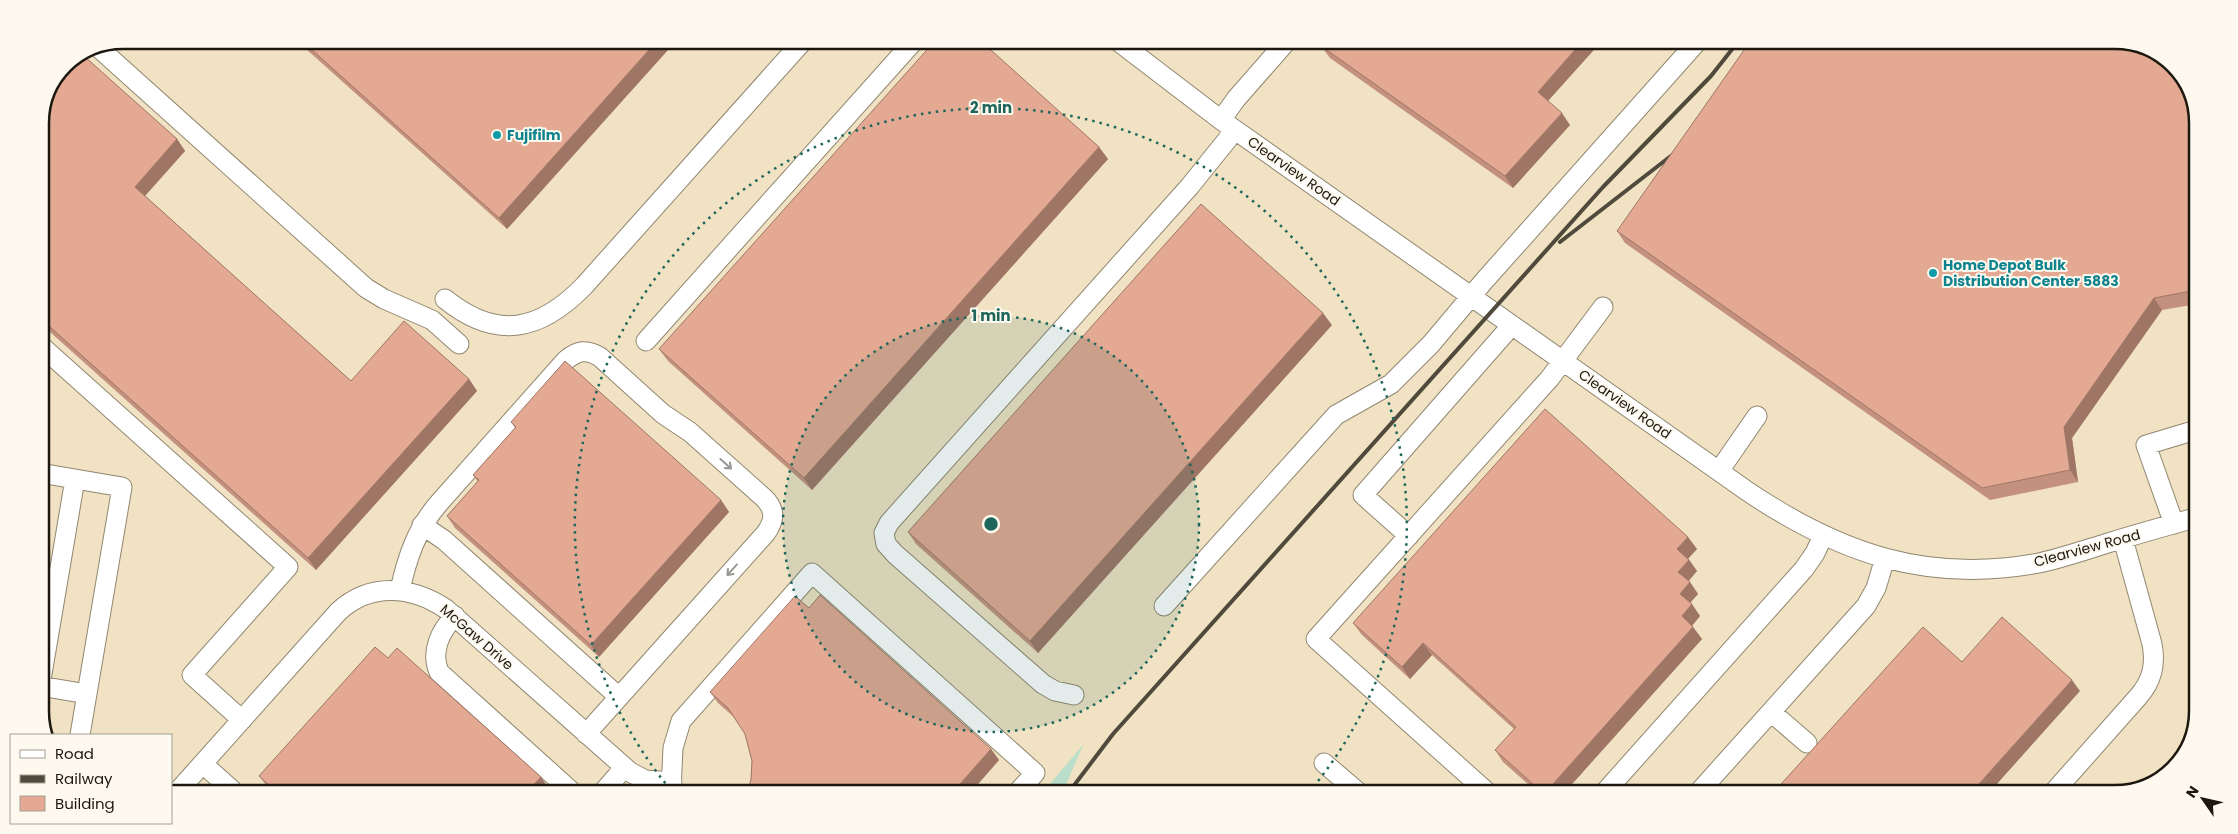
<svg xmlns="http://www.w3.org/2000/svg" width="2238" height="834" font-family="Poppins,sans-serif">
	<rect width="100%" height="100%" fill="#f6ebd3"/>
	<path fill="#f0e2c2" d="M 122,40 L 2142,44 L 2198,117 L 2194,738 L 2166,777 L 2116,794 L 171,790 L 171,735 L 47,735 L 40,717 L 40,117 L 64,64 Z"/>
	<path fill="#b9dec9" d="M 1083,745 L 1063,792 L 1043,792 Z"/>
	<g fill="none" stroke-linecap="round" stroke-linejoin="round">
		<g stroke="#918771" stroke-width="21">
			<path id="minor" d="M 1119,42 L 1221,120 L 1747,491 C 1839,553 1927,584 2039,563 C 2062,558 2085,550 2108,543 C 2137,534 2166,526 2195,518
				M 100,49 L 366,288 L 384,299 L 432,320 L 459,344
				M 1221,120 L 1236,99 L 1286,42
				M 445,299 C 497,341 540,331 584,286 L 803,41
				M 646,341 L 913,42
				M 40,345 L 288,567 L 192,675 L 242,720
				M 1719,471 L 1757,416
				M 40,473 L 122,487 L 80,735
				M 75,479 L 40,686 L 87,694
				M 2174,524 L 2146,445 L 2196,430
				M 422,525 L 444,540 L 619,697
				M 1409,536 L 1363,495 L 1512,325
				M 400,590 C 407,558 417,528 439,503 L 566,360 C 578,350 587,349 600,357 L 663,414 L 690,432 L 764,498 C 776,510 775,521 765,534 L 586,734
				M 1164,606 L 1336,415 L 1391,384 L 1431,344 L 1484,281 L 1696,43
				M 455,616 C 441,630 430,651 439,672 L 571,791
				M 1074,695 L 1055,691 L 1043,684 L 895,554 L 886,544 L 884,533 L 889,523 L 1190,186 L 1235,130
				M 1771,712 L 1807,743
				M 1324,763 L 1358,792
				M 203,764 L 232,790
				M 179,790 L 338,612 C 370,582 412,586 446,609 L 630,772 L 645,780 L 672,782
				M 604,791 L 624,768
				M 671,791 L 673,748 L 681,721 L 812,573 L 1035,773 L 1018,792
				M 1488,793 L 1316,639 L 1550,378 L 1603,307
				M 1604,793 L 1804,569 L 1815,553 L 1823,536
				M 1698,793 L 1866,606 L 1876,588 L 1885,558
				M 2052,794 L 2138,697 C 2152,681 2156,665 2152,644 L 2123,539"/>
		</g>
		<use href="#minor" stroke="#fff" stroke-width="19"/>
		<path stroke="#504a3d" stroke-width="4" d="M 1560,242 L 1676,152
			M 1069,792 L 1113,734 L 1603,187 L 1711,76 L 1737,43"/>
	</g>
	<path fill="#c3917e" d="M 296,40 L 676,41 L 507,229 Z
		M 1325,43 L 1600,43 L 1548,101 L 1570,125 L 1513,188 L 1330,58 L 1321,46 Z
		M 40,117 L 177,139 L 185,151 L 145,196 L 351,381 L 469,379 L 477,391 L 316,570 L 40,323 Z
		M 2198,117 L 2197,304 L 2162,310 L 2072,438 L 2078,482 L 1990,500 L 1625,243 L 1617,231 Z
		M 1099,147 L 1108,159 L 812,490 L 668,361 L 659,349 Z
		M 1332,325 L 1038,653 L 916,544 L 908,532 Z
		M 511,422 L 721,500 L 729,512 L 599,657 L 455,528 L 447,516 L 478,482 L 473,475 L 515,428 Z
		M 1697,549 L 1688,558 L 1697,571 L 1689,581 L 1698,594 L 1690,603 L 1700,616 L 1692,626 L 1702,639 L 1564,793 L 1538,793 L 1503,762 L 1495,750 L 1514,729 L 1432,655 L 1410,679 L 1362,635 L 1353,623 Z
		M 809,608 L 991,749 L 999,760 L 971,792 L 748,791 L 751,779 L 752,761 L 745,734 L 735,718 L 718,703 L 710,692 Z
		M 388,658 L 549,789 L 547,791 L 270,790 L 259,776 Z"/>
	<path fill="#9f7666" d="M 657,41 L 676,41 L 507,229 L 499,218 Z
		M 1581,43 L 1600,43 L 1546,103 L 1538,92 Z
		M 1562,113 L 1570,125 L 1513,188 L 1505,176 Z
		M 177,139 L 185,151 L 143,198 L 135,187 Z
		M 1099,147 L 1108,159 L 812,490 L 804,478 Z
		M 2197,236 L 2197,278 L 2191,245 Z
		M 2154,298 L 2162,310 L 2072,438 L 2078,482 L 2070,470 L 2064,427 Z
		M 1323,313 L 1332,325 L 1038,653 L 1030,641 Z
		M 469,379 L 477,391 L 316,570 L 308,558 Z
		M 721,500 L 729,512 L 599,657 L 591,645 Z
		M 1688,537 L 1697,549 L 1686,561 L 1677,549 Z
		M 1689,560 L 1697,571 L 1686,583 L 1678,572 Z
		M 1690,582 L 1698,594 L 1688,605 L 1680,594 Z
		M 1692,604 L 1700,616 L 1690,628 L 1682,616 Z
		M 1693,627 L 1702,639 L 1564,793 L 1545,793 Z
		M 1423,643 L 1432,655 L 1410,679 L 1402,667 Z
		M 2072,680 L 2080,691 L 1988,794 L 1970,794 Z
		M 40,691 L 46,700 L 42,723 L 40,717 Z
		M 991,749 L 999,760 L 971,792 L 953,792 Z
		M 541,777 L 549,789 L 547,791 L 528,791 Z"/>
	<path fill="#e3a992" stroke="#9f7666" d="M 301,40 L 657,41 L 499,218 Z
		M 934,42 L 982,42 L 1099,147 L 804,478 L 659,349 Z
		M 1325,43 L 1581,43 L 1538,92 L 1562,113 L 1505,176 L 1321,46 Z
		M 1749,43 L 2142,44 L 2181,72 L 2198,117 L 2197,236 L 2191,245 L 2197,278 L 2197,290 L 2154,298 L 2064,427 L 2070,470 L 1982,488 L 1617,231 Z
		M 84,56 L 177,139 L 135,187 L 351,381 L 404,321 L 469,379 L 308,558 L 40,318 L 40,117 L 57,80 L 76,59 Z
		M 1201,204 L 1323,313 L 1030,641 L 908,532 Z
		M 565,361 L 721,500 L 591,645 L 447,516 L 479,480 L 473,475 L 516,427 L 511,422 Z
		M 1545,409 L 1688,537 L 1677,549 L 1689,560 L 1678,572 L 1690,582 L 1680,594 L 1692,604 L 1682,616 L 1693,627 L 1545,793 L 1543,793 L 1495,750 L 1516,727 L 1423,643 L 1402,667 L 1353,623 Z
		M 820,595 L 991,749 L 953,792 L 748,791 L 751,779 L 752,761 L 745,734 L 728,708 L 710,692 L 795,596 L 809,608 Z
		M 2002,617 L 2072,680 L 1970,794 L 1773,793 L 1923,627 L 1962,662 Z
		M 375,647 L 388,658 L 397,648 L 541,777 L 528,791 L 270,790 L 272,788 L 259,776 Z"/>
	<defs><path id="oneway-shaft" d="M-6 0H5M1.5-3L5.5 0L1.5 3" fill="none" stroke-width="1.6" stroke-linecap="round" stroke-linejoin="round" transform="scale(1.25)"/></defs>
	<g stroke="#999793">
		<use href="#oneway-shaft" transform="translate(726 464) rotate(42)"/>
		<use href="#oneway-shaft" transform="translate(732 570) rotate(132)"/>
	</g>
	<circle cx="991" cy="524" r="208" fill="#1e665c" fill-opacity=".12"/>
	<g fill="none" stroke="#1e665c" stroke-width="2.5" stroke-dasharray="2.5 5">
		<circle cx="991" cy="524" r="208"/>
		<path d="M670 789A416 416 0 1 1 1310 791"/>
	</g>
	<g fill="#0f9aa8" stroke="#fdf9ef" stroke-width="2">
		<circle cx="497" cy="135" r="5"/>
		<circle cx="1933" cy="273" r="5"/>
	</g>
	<g text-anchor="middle" stroke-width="4" stroke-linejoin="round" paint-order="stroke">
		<g font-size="14" font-weight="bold" fill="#0d838f" stroke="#fdf9ef" text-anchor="start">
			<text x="507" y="140">Fujifilm</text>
			<text x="1943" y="270">Home Depot Bulk<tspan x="1943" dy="16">Distribution Center 5883</tspan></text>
		</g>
		<g font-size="14" fill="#1c180f" stroke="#fdf9ef">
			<text transform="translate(1294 171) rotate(35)" y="5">Clearview Road</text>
			<text transform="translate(1625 404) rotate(35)" y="5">Clearview Road</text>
			<text transform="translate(2087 548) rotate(-15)" y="5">Clearview Road</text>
			<text transform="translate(477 637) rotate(41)" y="5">McGaw Drive</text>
		</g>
	</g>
	<path d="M0 0H2238V834H0ZM123 49H2115A74 74 0 0 1 2189 123V711A74 74 0 0 1 2115 785H123A74 74 0 0 1 49 711V123A74 74 0 0 1 123 49Z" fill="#fdf9ef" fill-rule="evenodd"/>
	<path fill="none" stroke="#1c180f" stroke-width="2.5" d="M123 49H2115A74 74 0 0 1 2189 123V711A74 74 0 0 1 2115 785H123A74 74 0 0 1 49 711V123A74 74 0 0 1 123 49Z"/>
	<circle cx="991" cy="524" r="8" fill="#1e665c" stroke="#fdf9ef" stroke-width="2.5"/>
	<g font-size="15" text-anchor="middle" font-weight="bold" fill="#1e665c" stroke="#fdf9ef" stroke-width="4" stroke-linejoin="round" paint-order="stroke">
		<text x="991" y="113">2 min</text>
		<text x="991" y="321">1 min</text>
	</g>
	<rect x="10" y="734" width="162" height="90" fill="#fdf9ef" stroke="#a39f95"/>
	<rect x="20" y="750" width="25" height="8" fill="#ffffff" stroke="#a39f95"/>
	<text x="55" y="759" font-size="15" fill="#1c180f">Road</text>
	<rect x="20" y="775" width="25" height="8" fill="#504a3d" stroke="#a39f95"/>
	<text x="55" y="784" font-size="15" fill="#1c180f">Railway</text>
	<rect x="20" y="796" width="25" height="15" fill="#e3a992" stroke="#a39f95"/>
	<text x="55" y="809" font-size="15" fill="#1c180f">Building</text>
	<g transform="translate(2203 799) rotate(304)" stroke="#fdf9ef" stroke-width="4" paint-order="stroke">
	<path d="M0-4L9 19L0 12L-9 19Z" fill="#1c180f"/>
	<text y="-8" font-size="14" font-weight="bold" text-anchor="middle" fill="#1c180f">N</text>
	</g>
</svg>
